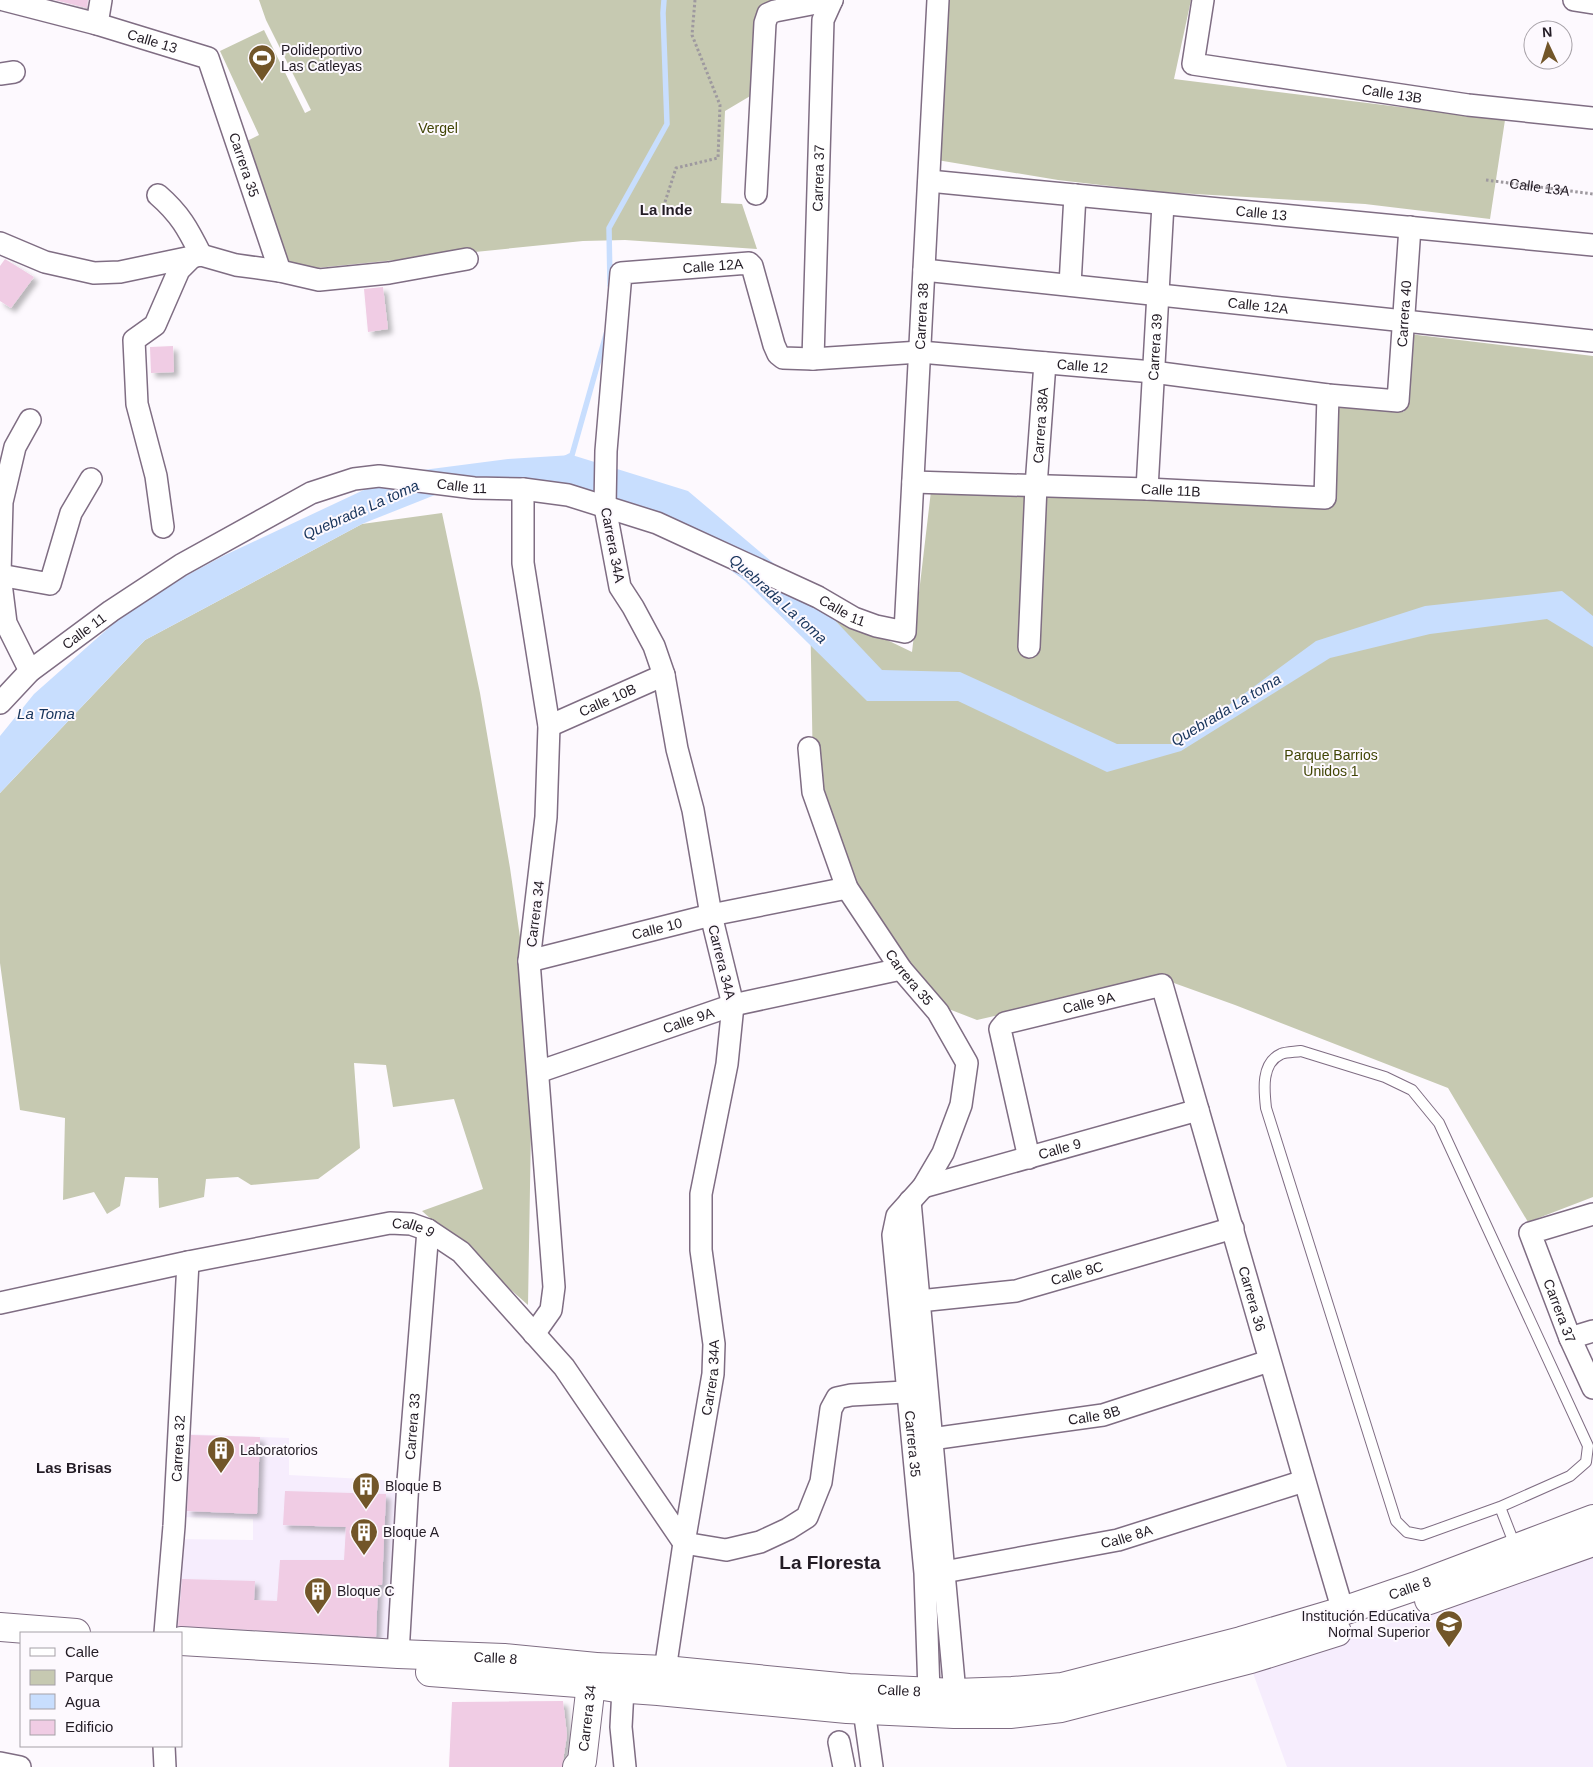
<svg xmlns="http://www.w3.org/2000/svg" width="1593" height="1767" font-family="Helvetica,sans-serif">
	<defs>
		<filter id="shadow"><feDropShadow dx="4.5" dy="4.5" stdDeviation="2.5" flood-color="#0004"/></filter>
	</defs>
	<rect width="100%" height="100%" fill="#fdf9fe"/>
	<path fill="#f6edfd" d="M 185,1434 L 289,1438 L 289,1475 L 401,1481 L 391,1642 L 174,1629 L 178,1539 L 253,1540 L 253,1519 L 180,1517 Z
		M 1593,1552 L 1593,1767 L 1287,1767 L 1249,1662 L 1359,1634 Z"/>
	<path fill="#c6c9b1" d="M 259,0 L 781,0 L 760,6 L 757,92 L 725,111 L 721,203 L 742,204 L 757,249 L 625,240 L 583,241 L 287,271 L 243,143 L 259,135 L 220,51 L 264,30 L 305,113 L 311,110 L 266,20 Z
		M 946,0 L 1191,0 L 1174,79 L 1505,120 L 1490,219 L 1365,204 L 1161,192 L 1058,180 L 937,160 Z
		M 1409,334 L 1593,356 L 1593,1197 L 1528,1222 L 1448,1088 L 1235,1005 L 1160,978 L 977,1020 L 941,1006 L 916,974 L 858,887 L 813,772 L 810,603 L 912,652 L 931,491 L 1335,504 L 1339,407 L 1404,412 Z
		M 442,513 L 480,693 L 510,868 L 524,965 L 532,1070 L 528,1305 L 422,1211 L 483,1189 L 454,1099 L 393,1107 L 386,1065 L 354,1063 L 360,1148 L 318,1179 L 251,1185 L 238,1177 L 206,1179 L 204,1197 L 159,1208 L 158,1178 L 125,1177 L 120,1206 L 107,1214 L 94,1192 L 63,1200 L 65,1118 L 20,1110 L 0,963 L 0,793 L 145,640 L 362,524 Z"/>
	<path fill="#c8defe" d="M 572,455 L 688,491 L 811,595 L 882,670 L 960,672 L 1117,744 L 1176,744 L 1316,641 L 1425,606 L 1562,591 L 1593,616 L 1593,647 L 1547,619 L 1430,634 L 1330,658 L 1181,751 L 1107,772 L 958,701 L 867,701 L 745,581 L 652,511 L 518,479 L 435,495 L 362,524 L 145,640 L 0,793 L 0,736 L 34,694 L 139,601 L 223,556 L 400,473 L 508,459 Z"/>
	<g fill="none" stroke-linecap="round" stroke-linejoin="round">
		<path stroke="#c8defe" stroke-width="5.5" d="M 610,285 L 609,228 L 667,124 L 663,13 L 664,0
			M 566,458 L 572,455 L 607,331"/>
	</g>
	<path fill="#f0cce4" filter="url(#shadow)" d="M 54,0 L 88,0 L 87,8 Z
		M 5,259 L 34,277 L 11,308 L 0,301 L 0,266 Z
		M 383,287 L 388,329 L 368,332 L 364,289 Z
		M 173,346 L 174,372 L 151,373 L 150,347 Z
		M 191,1435 L 260,1437 L 257,1514 L 187,1511 Z
		M 285,1491 L 386,1494 L 382,1585 L 378,1585 L 376,1637 L 178,1626 L 182,1579 L 255,1581 L 254,1600 L 277,1601 L 280,1560 L 344,1560 L 346,1527 L 283,1525 Z
		M 563,1701 L 567,1735 L 562,1767 L 449,1767 L 452,1702 Z"/>
	<g fill="none" stroke-linecap="round" stroke-linejoin="round">
		<g stroke="#7f6d83" stroke-width="12">
			<path id="lane" d="M 1301,1051 L 1385,1077 L 1412,1090 L 1439,1123 L 1588,1446 L 1586,1462 L 1570,1476 L 1500,1507 L 1422,1535 L 1407,1532 L 1396,1521 L 1266,1108 C 1264,1090 1261,1063 1281,1054 C 1286,1052 1295,1052 1301,1051 Z
				M 1500,1507 L 1516,1548"/>
		</g>
		<g stroke="#7f6d83" stroke-width="24">
			<g id="street">
				<path id="s2" d="M 4,0 L 97,24 L 208,58 L 280,271"/>
				<path id="s3" d="M 1203,0 L 1193,64 L 1468,105 L 1593,118"/>
				<path d="M 1574,0 L 1593,3"/>
				<path d="M 97,24 L 101,0"/>
				<path d="M 0,74 L 14,72"/>
				<path id="s4" d="M 929,181 L 1593,245"/>
				<path d="M 756,194 L 765,23 L 768,14 L 775,11 L 832,0"/>
				<path d="M 158,195 C 180,214 188,229 201,255"/>
				<path d="M 0,243 L 45,262 L 94,273 L 120,272 L 201,255 L 236,265 L 280,271 L 319,280 L 389,273 L 467,259"/>
				<path id="s5" d="M 924,270 L 1593,341"/>
				<path d="M 1070,285 L 1075,195"/>
				<path id="s6" d="M 813,359 L 823,20 L 832,0"/>
				<path id="s7" d="M 913,482 L 1147,489 L 1325,498 L 1328,395"/>
				<path d="M 523,489 L 523,563 L 549,726 L 546,817 L 529,961 L 554,1287 L 551,1310 L 534,1334"/>
				<path id="s8" d="M 1147,489 L 1163,204"/>
				<path d="M 163,527 L 156,476 L 137,404 L 134,340 L 155,325 L 179,270 L 193,256"/>
				<path d="M 0,574 L 2,502 L 15,447 L 30,420"/>
				<path d="M 0,575 L 50,584 L 71,513 L 91,479"/>
				<path d="M 0,575 L 6,623 L 30,671"/>
				<path id="s9" d="M 1029,647 L 1036,486 L 1045,363"/>
				<path id="s10" d="M 0,703 L 30,671 L 111,611 L 181,565 L 311,493 L 354,479 L 379,476 L 474,488 L 523,489 L 568,495 L 657,523 L 818,597 L 854,618 L 876,626 L 905,632 L 938,0"/>
				<path id="s11" d="M 549,726 L 664,675"/>
				<path id="s12" d="M 809,748 L 813,792 L 847,888 L 901,969 L 938,1012 L 967,1063 L 961,1105 L 943,1153 L 923,1187 L 897,1216 L 893,1235 L 925,1573 L 929,1692"/>
				<path id="s13" d="M 529,961 L 711,915 L 847,888"/>
				<path id="s14" d="M 538,1072 L 733,1005 L 901,969"/>
				<path id="s15" d="M 1029,1158 L 1000,1029 L 1005,1023 L 1162,985 C 1223,1194 1281,1403 1343,1611"/>
				<path id="s16" d="M 923,1187 L 1198,1110"/>
				<path d="M 910,1201 L 955,1693"/>
				<path id="s17" d="M 1593,1214 L 1530,1233 L 1570,1338 L 1593,1388"/>
				<path id="s18" d="M 919,1301 L 1016,1291 L 1233,1228"/>
				<path id="s19" d="M 0,1303 L 188,1262 L 390,1223 L 411,1224 L 428,1230 L 461,1252 L 564,1367 L 684,1543"/>
				<path d="M 1570,1338 L 1593,1331"/>
				<path id="s20" d="M 917,1441 L 1103,1415 L 1269,1361"/>
				<path d="M 684,1543 L 726,1550 L 760,1542 L 788,1529 L 807,1517 L 821,1482 L 831,1409 L 837,1398 L 851,1395 L 922,1391"/>
				<path id="s21" d="M 944,1572 L 1118,1540 L 1304,1481"/>
				<path id="s22" d="M 165,1633 L 174,1526 L 188,1262"/>
				<path id="s23" d="M 398,1654 L 408,1481 L 428,1230"/>
				<path id="s24" d="M 660,1684 L 665,1670 L 684,1543 L 713,1374 L 714,1344 L 701,1250 L 701,1194 L 727,1064 L 733,1005 L 711,915 L 693,810 L 677,749 L 664,675 L 654,646 L 633,607 L 620,587 L 605,507 L 606,451 L 621,273 L 749,263 L 752,266 L 774,345 L 778,354 L 783,358 L 813,359 L 920,352 L 1153,372 L 1328,395 L 1398,401 L 1410,227"/>
				<path d="M 623,1689 L 621,1727 L 625,1767"/>
				<path d="M 864,1710 L 872,1767"/>
				<path d="M 839,1742 L 844,1767"/>
				<path d="M 164,1746 L 165,1767"/>
				<path d="M 0,1763 L 20,1767"/>
			</g>
		</g>
		<g stroke="#7f6d83" stroke-width="30">
			<g id="secondary">
				<path d="M 1429,1600 L 1593,1542"/>
				<path d="M 0,1627 L 76,1633"/>
				<path id="s25" d="M 181,1641 L 398,1654 L 504,1658 L 596,1667 L 665,1670 L 849,1688 L 955,1693 L 1012,1691 L 1062,1687 L 1241,1641 L 1343,1611 L 1416,1586 L 1593,1519"/>
				<path d="M 430,1672 L 591,1684 L 616,1688 L 658,1691 L 847,1709 L 954,1714 L 1010,1714 L 1061,1708 L 1251,1659 L 1337,1632"/>
				<path id="s26" d="M 577,1767 L 582,1761 L 591,1684 L 596,1667"/>
			</g>
		</g>
		<g stroke="#9e999f" stroke-width="3" stroke-dasharray="2.5 2.5" stroke-linecap="butt">
			<path id="s1" d="M 1486,180 L 1593,194"/>
			<path d="M 665,202 L 676,168 L 718,158 L 720,105 L 692,35 L 695,0"/>
		</g>
		<use href="#lane" stroke="#fff" stroke-width="10"/>
		<use href="#street" stroke="#fff" stroke-width="21"/>
		<use href="#secondary" stroke="#fff" stroke-width="28"/>
	</g>
	<defs>
		<g id="stadium-pin" transform="scale(1.4375)"><path d="M0 17L-7.5 6A9.5 9.5 0 1 1 7.5 6Z" fill="#725629" stroke="#fdf9fe"/><path d="M0-5a6.5 5 0 1 0 0 10a6.5 5 0 1 0 0-10ZM-3.5-1.8h7v3.6h-7Z" fill="#fff"/></g>
		<g id="building-pin" transform="scale(1.4375)"><path d="M0 17L-7.5 6A9.5 9.5 0 1 1 7.5 6Z" fill="#725629" stroke="#fdf9fe"/><path d="M-4-6H4V6H1V3H-1V6H-4ZM-2.5-4.3h1.7v1.8h-1.7ZM.8-4.3h1.7v1.8H.8ZM-2.5-1h1.7V.8h-1.7ZM.8-1h1.7V.8H.8Z" fill="#fff"/></g>
		<g id="university-pin" transform="scale(1.4375)"><path d="M0 17L-7.5 6A9.5 9.5 0 1 1 7.5 6Z" fill="#725629" stroke="#fdf9fe"/><path d="M0-5L7-2L0 1L-7-2ZM-4 1L0 2.5L4 1V4Q0 6-4 4Z" fill="#fff"/></g>
	</defs>
	<g fill-rule="evenodd">
		<use href="#stadium-pin" x="262" y="58"/>
		<use href="#building-pin" x="221" y="1450"/>
		<use href="#building-pin" x="366" y="1486"/>
		<use href="#building-pin" x="364" y="1532"/>
		<use href="#building-pin" x="318" y="1591"/>
		<use href="#university-pin" x="1449" y="1624"/>
	</g>
	<g text-anchor="middle" stroke-width="4" stroke-linejoin="round" paint-order="stroke">
		<g font-size="14" fill="#231c25" stroke="#fdf9fe">
			<text dy="5" stroke="none"><textPath href="#s2" startOffset="154">Calle 13</textPath></text>
			<text dy="5" stroke="none"><textPath href="#s3" startOffset="266">Calle 13B</textPath></text>
			<text dy="5" stroke="none"><textPath href="#s2" startOffset="325">Carrera 35</textPath></text>
			<text dy="5" stroke="none"><textPath href="#s6" startOffset="181">Carrera 37</textPath></text>
			<text dy="5" stroke="none"><textPath href="#s1" startOffset="54">Calle 13A</textPath></text>
			<text dy="5" stroke="none"><textPath href="#s4" startOffset="334">Calle 13</textPath></text>
			<text dy="5" stroke="none"><textPath href="#s24" startOffset="1532">Calle 12A</textPath></text>
			<text dy="5" stroke="none"><textPath href="#s5" startOffset="336">Calle 12A</textPath></text>
			<text dy="5" stroke="none"><textPath href="#s24" startOffset="2376">Carrera 40</textPath></text>
			<text dy="5" stroke="none"><textPath href="#s10" startOffset="1319">Carrera 38</textPath></text>
			<text dy="5" stroke="none"><textPath href="#s8" startOffset="142">Carrera 39</textPath></text>
			<text dy="5" stroke="none"><textPath href="#s24" startOffset="1971">Calle 12</textPath></text>
			<text dy="5" stroke="none"><textPath href="#s9" startOffset="222">Carrera 38A</textPath></text>
			<text dy="5" stroke="none"><textPath href="#s10" startOffset="531">Calle 11</textPath></text>
			<text dy="5" stroke="none"><textPath href="#s7" startOffset="258">Calle 11B</textPath></text>
			<text transform="translate(613 545) rotate(79)" y="5">Carrera 34A</text>
			<text dy="5" stroke="none"><textPath href="#s10" startOffset="936">Calle 11</textPath></text>
			<text dy="5" stroke="none"><textPath href="#s10" startOffset="111">Calle 11</textPath></text>
			<text dy="5" stroke="none"><textPath href="#s11" startOffset="64">Calle 10B</textPath></text>
			<text transform="translate(535 914) rotate(-83)" y="5">Carrera 34</text>
			<text dy="5" stroke="none"><textPath href="#s13" startOffset="132">Calle 10</textPath></text>
			<text transform="translate(722 962) rotate(76)" y="5">Carrera 34A</text>
			<text dy="5" stroke="none"><textPath href="#s12" startOffset="255">Carrera 35</textPath></text>
			<text dy="5" stroke="none"><textPath href="#s15" startOffset="226">Calle 9A</textPath></text>
			<text dy="5" stroke="none"><textPath href="#s14" startOffset="159">Calle 9A</textPath></text>
			<text dy="5" stroke="none"><textPath href="#s16" startOffset="142">Calle 9</textPath></text>
			<text dy="5" stroke="none"><textPath href="#s19" startOffset="422">Calle 9</textPath></text>
			<text dy="5" stroke="none"><textPath href="#s18" startOffset="161">Calle 8C</textPath></text>
			<text dy="5" stroke="none"><textPath href="#s15" startOffset="628">Carrera 36</textPath></text>
			<text dy="5" stroke="none"><textPath href="#s17" startOffset="149">Carrera 37</textPath></text>
			<text dy="5" stroke="none"><textPath href="#s24" startOffset="311">Carrera 34A</textPath></text>
			<text dy="5" stroke="none"><textPath href="#s20" startOffset="179">Calle 8B</textPath></text>
			<text dy="5" stroke="none"><textPath href="#s23" startOffset="228">Carrera 33</textPath></text>
			<text dy="5" stroke="none"><textPath href="#s12" startOffset="760">Carrera 35</textPath></text>
			<text dy="5" stroke="none"><textPath href="#s22" startOffset="185">Carrera 32</textPath></text>
			<text dy="5" stroke="none"><textPath href="#s21" startOffset="186">Calle 8A</textPath></text>
			<text dy="5" stroke="none"><textPath href="#s25" startOffset="1245">Calle 8</textPath></text>
			<text dy="5" stroke="none"><textPath href="#s25" startOffset="315">Calle 8</textPath></text>
			<text dy="5" stroke="none"><textPath href="#s25" startOffset="720">Calle 8</textPath></text>
			<text dy="5" stroke="none"><textPath href="#s26" startOffset="51">Carrera 34</textPath></text>
		</g>
		<g font-size="14" fill="#231c25" stroke="#fdf9fe" text-anchor="start">
			<text x="281" y="55">Polideportivo<tspan x="281" dy="16">Las Catleyas</tspan></text>
			<text x="240" y="1455">Laboratorios</text>
			<text x="385" y="1491">Bloque B</text>
			<text x="383" y="1537">Bloque A</text>
			<text x="337" y="1596">Bloque C</text>
			<text x="1430" y="1621" text-anchor="end">Institución Educativa<tspan x="1430" dy="16">Normal Superior</tspan></text>
		</g>
		<g font-size="14" fill="#414505" stroke="#fdf9fe">
			<text x="438" y="133">Vergel</text>
			<text x="1331" y="760">Parque Barrios<tspan x="1331" dy="16">Unidos 1</tspan></text>
		</g>
		<g font-size="15" font-weight="bold" fill="#231c25" stroke="#fdf9fe">
			<text x="666" y="215">La Inde</text>
			<text x="74" y="1473">Las Brisas</text>
		</g>
		<g font-size="15" font-style="italic" fill="#16335b" stroke="#fdf9fe">
			<text transform="translate(361 510) rotate(-24)" y="5">Quebrada La toma</text>
			<text transform="translate(778 599) rotate(42)" y="5">Quebrada La toma</text>
			<text transform="translate(1226 710) rotate(-31)" y="5">Quebrada La toma</text>
			<text x="46" y="719">La Toma</text>
		</g>
		<g font-size="19" font-weight="bold" fill="#231c25" stroke="#fdf9fe">
			<text x="830" y="1569">La Floresta</text>
		</g>
	</g>
	<rect x="20" y="1632" width="162" height="115" fill="#fdf9fe" stroke="#a6a1a7"/>
	<rect x="30" y="1648" width="25" height="8" fill="#ffffff" stroke="#a6a1a7"/>
	<text x="65" y="1657" font-size="15" fill="#231c25">Calle</text>
	<rect x="30" y="1670" width="25" height="15" fill="#c6c9b1" stroke="#a6a1a7"/>
	<text x="65" y="1682" font-size="15" fill="#231c25">Parque</text>
	<rect x="30" y="1694" width="25" height="15" fill="#c8defe" stroke="#a6a1a7"/>
	<text x="65" y="1707" font-size="15" fill="#231c25">Agua</text>
	<rect x="30" y="1720" width="25" height="15" fill="#f0cce4" stroke="#a6a1a7"/>
	<text x="65" y="1732" font-size="15" fill="#231c25">Edificio</text>
	<g transform="translate(1548 45) rotate(356)"><circle r="24" fill="#fdf9fe" stroke="#a6a1a7"/>
	<path d="M0-4L9 19L0 12L-9 19Z" fill="#725629"/>
	<text y="-8" font-size="14" font-weight="bold" text-anchor="middle" fill="#231c25">N</text>
	</g>
</svg>
